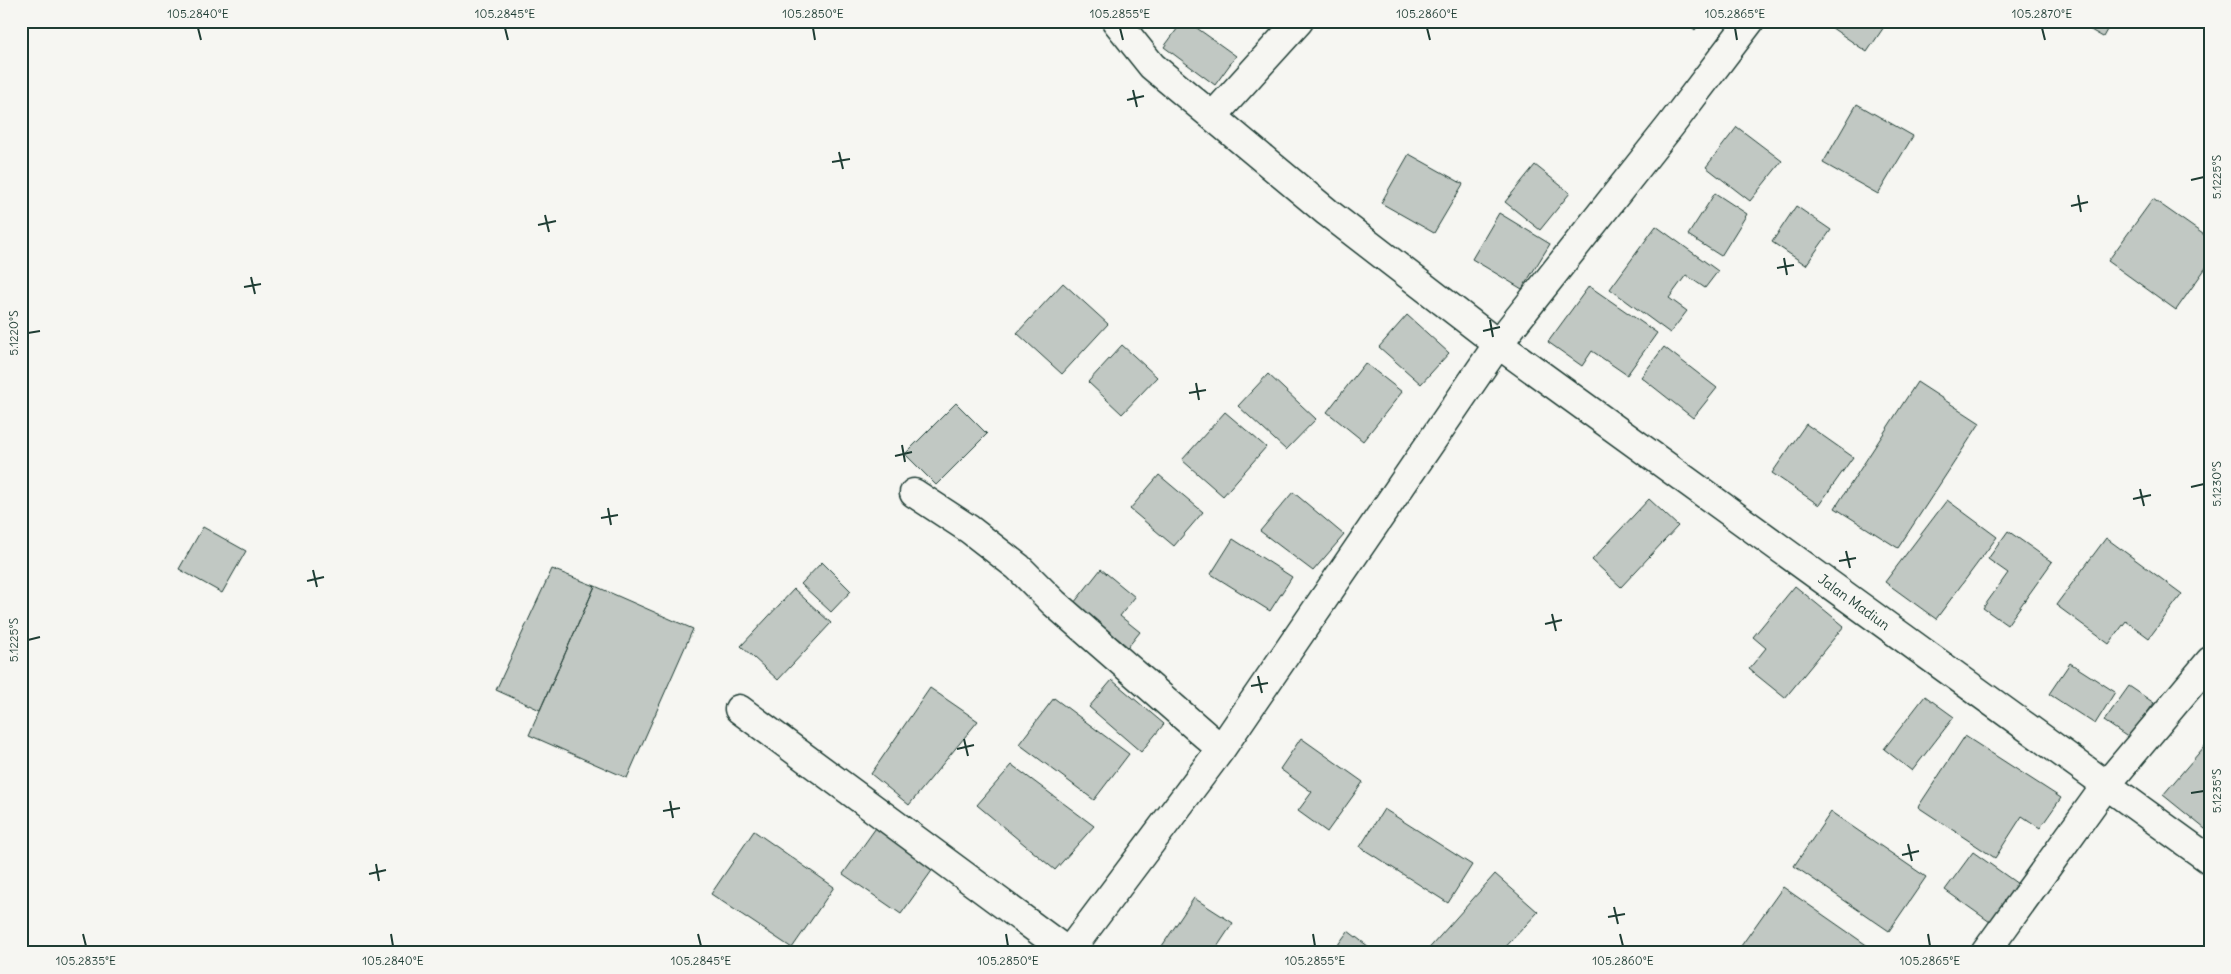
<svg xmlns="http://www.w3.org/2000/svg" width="2231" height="974" font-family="Delius,sans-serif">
	<rect width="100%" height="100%" fill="#f6f6f2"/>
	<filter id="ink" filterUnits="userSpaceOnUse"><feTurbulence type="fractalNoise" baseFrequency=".02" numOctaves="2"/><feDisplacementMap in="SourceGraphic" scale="10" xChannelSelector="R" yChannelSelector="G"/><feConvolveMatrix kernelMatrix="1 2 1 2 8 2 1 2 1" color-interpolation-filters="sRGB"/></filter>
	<g filter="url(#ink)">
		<path fill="#c1c8c3" stroke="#1f3d34" d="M 1183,21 L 1187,21 L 1236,56 L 1215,85 L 1164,47 Z
			M 1684,21 L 1702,21 L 1695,30 Z
			M 1822,21 L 1888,21 L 1867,52 Z
			M 2075,21 L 2112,21 L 2103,37 Z
			M 1857,104 L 1913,136 L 1878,194 L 1823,163 Z
			M 1737,127 L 1782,161 L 1750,201 L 1706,167 Z
			M 1409,154 L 1463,184 L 1434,233 L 1381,203 Z
			M 1535,165 L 1570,193 L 1540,230 L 1505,202 Z
			M 1715,193 L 1747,214 L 1721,256 L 1688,235 Z
			M 2153,199 L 2210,239 L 2210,262 L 2176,310 L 2108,261 Z
			M 1796,206 L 1831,230 L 1806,265 L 1772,242 Z
			M 1499,213 L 1550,244 L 1522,289 L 1472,259 Z
			M 1656,226 L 1718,271 L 1705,288 L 1686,275 L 1669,298 L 1687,311 L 1670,333 L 1610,289 Z
			M 1063,283 L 1108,324 L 1062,374 L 1017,333 Z
			M 1589,286 L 1657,333 L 1627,375 L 1592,351 L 1582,366 L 1548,342 Z
			M 1407,315 L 1449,353 L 1421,384 L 1379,347 Z
			M 1122,345 L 1157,377 L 1122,414 L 1088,382 Z
			M 1664,347 L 1717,388 L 1693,418 L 1641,377 Z
			M 1365,363 L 1402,392 L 1363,441 L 1327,412 Z
			M 1268,374 L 1316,419 L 1286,450 L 1238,406 Z
			M 1917,382 L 1980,423 L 1898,548 L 1835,508 Z
			M 956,403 L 987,434 L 936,485 L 905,454 Z
			M 1225,412 L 1266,447 L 1223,496 L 1182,460 Z
			M 1806,424 L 1853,457 L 1819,505 L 1772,473 Z
			M 1159,475 L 1203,512 L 1174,546 L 1130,509 Z
			M 1293,492 L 1344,535 L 1313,571 L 1260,531 Z
			M 1649,499 L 1678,526 L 1621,587 L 1592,560 Z
			M 1947,500 L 1997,537 L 1936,619 L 1885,582 Z
			M 203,527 L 246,551 L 222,593 L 179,569 Z
			M 2008,531 L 2052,562 L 2007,625 L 1983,608 L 2008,573 L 1988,559 Z
			M 2106,538 L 2182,594 L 2149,638 L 2126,621 L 2109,644 L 2056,605 Z
			M 1233,539 L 1292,577 L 1270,611 L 1211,574 Z
			M 822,562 L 851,591 L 831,612 L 801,584 Z
			M 552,569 L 595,586 L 540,710 L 496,690 Z
			M 1101,569 L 1135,597 L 1120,616 L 1140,632 L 1128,647 L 1074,603 Z
			M 595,586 L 693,629 L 627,778 L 529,735 Z
			M 1795,586 L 1844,626 L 1785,698 L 1749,669 L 1766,648 L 1753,637 Z
			M 794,589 L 831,623 L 778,680 L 741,646 Z
			M 2070,663 L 2115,692 L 2095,724 L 2049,694 Z
			M 1112,680 L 1164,724 L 1141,752 L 1089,707 Z
			M 2129,686 L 2154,703 L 2129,738 L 2104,721 Z
			M 930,688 L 978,721 L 909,805 L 871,774 Z
			M 1925,696 L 1954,717 L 1912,771 L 1884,749 Z
			M 1054,698 L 1129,754 L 1094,800 L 1019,744 Z
			M 1965,736 L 2061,798 L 2040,828 L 2022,816 L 1995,858 L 1918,807 Z
			M 1301,738 L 1363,782 L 1327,832 L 1298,811 L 1312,792 L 1280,769 Z
			M 2210,740 L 2210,833 L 2163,795 Z
			M 1012,765 L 1094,826 L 1055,870 L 977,805 Z
			M 1384,809 L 1472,865 L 1448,903 L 1360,847 Z
			M 1831,812 L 1926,877 L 1889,931 L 1794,866 Z
			M 878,825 L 936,865 L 901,914 L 843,874 Z
			M 754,831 L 834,887 L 792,948 L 711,894 Z
			M 1973,852 L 2018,884 L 1990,922 L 1945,890 Z
			M 1495,874 L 1538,912 L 1500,953 L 1425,953 Z
			M 1783,887 L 1878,953 L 1736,953 Z
			M 1194,898 L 1233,923 L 1213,953 L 1173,953 L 1162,946 Z
			M 1348,931 L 1377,953 L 1332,953 Z"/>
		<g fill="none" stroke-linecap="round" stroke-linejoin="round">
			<g stroke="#1f3d34" stroke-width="31">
				<path id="minor" d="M 1116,21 L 1152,66 L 1327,212 L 1498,344 L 2210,860
					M 1213,116 L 1299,21
					M 914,493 L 969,529 L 1018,567 L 1054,603 L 1221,749
					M 739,709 L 1069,953
					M 1068,953 L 1221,749 L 1498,344 L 1671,125 L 1750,21
					M 1985,953 L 2107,784 L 2210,661"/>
			</g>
			<use href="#minor" stroke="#f6f6f2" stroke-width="28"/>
		</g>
	</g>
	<path fill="none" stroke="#1f3d34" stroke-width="2" d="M 198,28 L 201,40M 505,28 L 508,40M 813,28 L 815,40M 1120,28 L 1123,40M 1427,28 L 1430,40M 1735,28 L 1737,40M 2042,28 L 2045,40M 1133,90 L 1137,107M 1127,100 L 1144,96M 839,152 L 843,169M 832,162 L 850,159M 2191,180 L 2204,177M 2078,195 L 2081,212M 2071,206 L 2088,202M 545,215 L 549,232M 538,225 L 556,221M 1784,258 L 1787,275M 1777,268 L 1794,265M 251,277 L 255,294M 244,287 L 261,284M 1490,320 L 1493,337M 1483,331 L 1500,327M 28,333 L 40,331M 1196,383 L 1199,400M 1189,393 L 1206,390M 902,445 L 905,462M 895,456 L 912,452M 2191,487 L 2204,484M 2140,489 L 2144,506M 2133,499 L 2151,495M 608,508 L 611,525M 601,518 L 618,515M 1846,551 L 1850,568M 1839,561 L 1856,558M 313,570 L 317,587M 307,581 L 324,577M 1552,614 L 1556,631M 1545,624 L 1562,620M 28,640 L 40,637M 1258,676 L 1262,693M 1251,686 L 1268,683M 964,739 L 968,756M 957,749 L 974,745M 2191,793 L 2204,791M 670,801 L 673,818M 663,811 L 680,808M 1908,844 L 1912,861M 1902,855 L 1919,851M 376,864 L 379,881M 369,874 L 386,870M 1614,907 L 1618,924M 1608,917 L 1625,914M 83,934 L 86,946M 391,934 L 393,946M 698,934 L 701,946M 1006,934 L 1008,946M 1313,934 L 1315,946M 1620,934 L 1623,946M 1928,934 L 1930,946"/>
	<g text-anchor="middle" stroke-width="5" stroke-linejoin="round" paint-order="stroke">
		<g font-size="14" fill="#1f3d34" stroke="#f6f6f2">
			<text transform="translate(1854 602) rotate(36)" y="5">Jalan Madiun</text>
		</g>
	</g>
	<rect width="2231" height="974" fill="none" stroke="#f6f6f2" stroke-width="55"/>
	<rect x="28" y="28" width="2176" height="918" fill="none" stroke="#1f3d34" stroke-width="2"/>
	<g font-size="12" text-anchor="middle" fill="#1f3d34">
		<text x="198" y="18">105.2840°E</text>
		<text x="505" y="18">105.2845°E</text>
		<text x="813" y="18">105.2850°E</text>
		<text x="1120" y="18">105.2855°E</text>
		<text x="1427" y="18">105.2860°E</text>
		<text x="1735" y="18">105.2865°E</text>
		<text x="2042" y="18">105.2870°E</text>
		<text transform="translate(2217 177) rotate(-90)" y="4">5.1225°S</text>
		<text transform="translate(14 333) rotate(-90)" y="4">5.1220°S</text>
		<text transform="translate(2217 484) rotate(-90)" y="4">5.1230°S</text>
		<text transform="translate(14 640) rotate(-90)" y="4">5.1225°S</text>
		<text transform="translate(2217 791) rotate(-90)" y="4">5.1235°S</text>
		<text x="86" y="965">105.2835°E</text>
		<text x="393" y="965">105.2840°E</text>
		<text x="701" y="965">105.2845°E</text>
		<text x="1008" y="965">105.2850°E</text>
		<text x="1315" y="965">105.2855°E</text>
		<text x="1623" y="965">105.2860°E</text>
		<text x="1930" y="965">105.2865°E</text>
	</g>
</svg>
